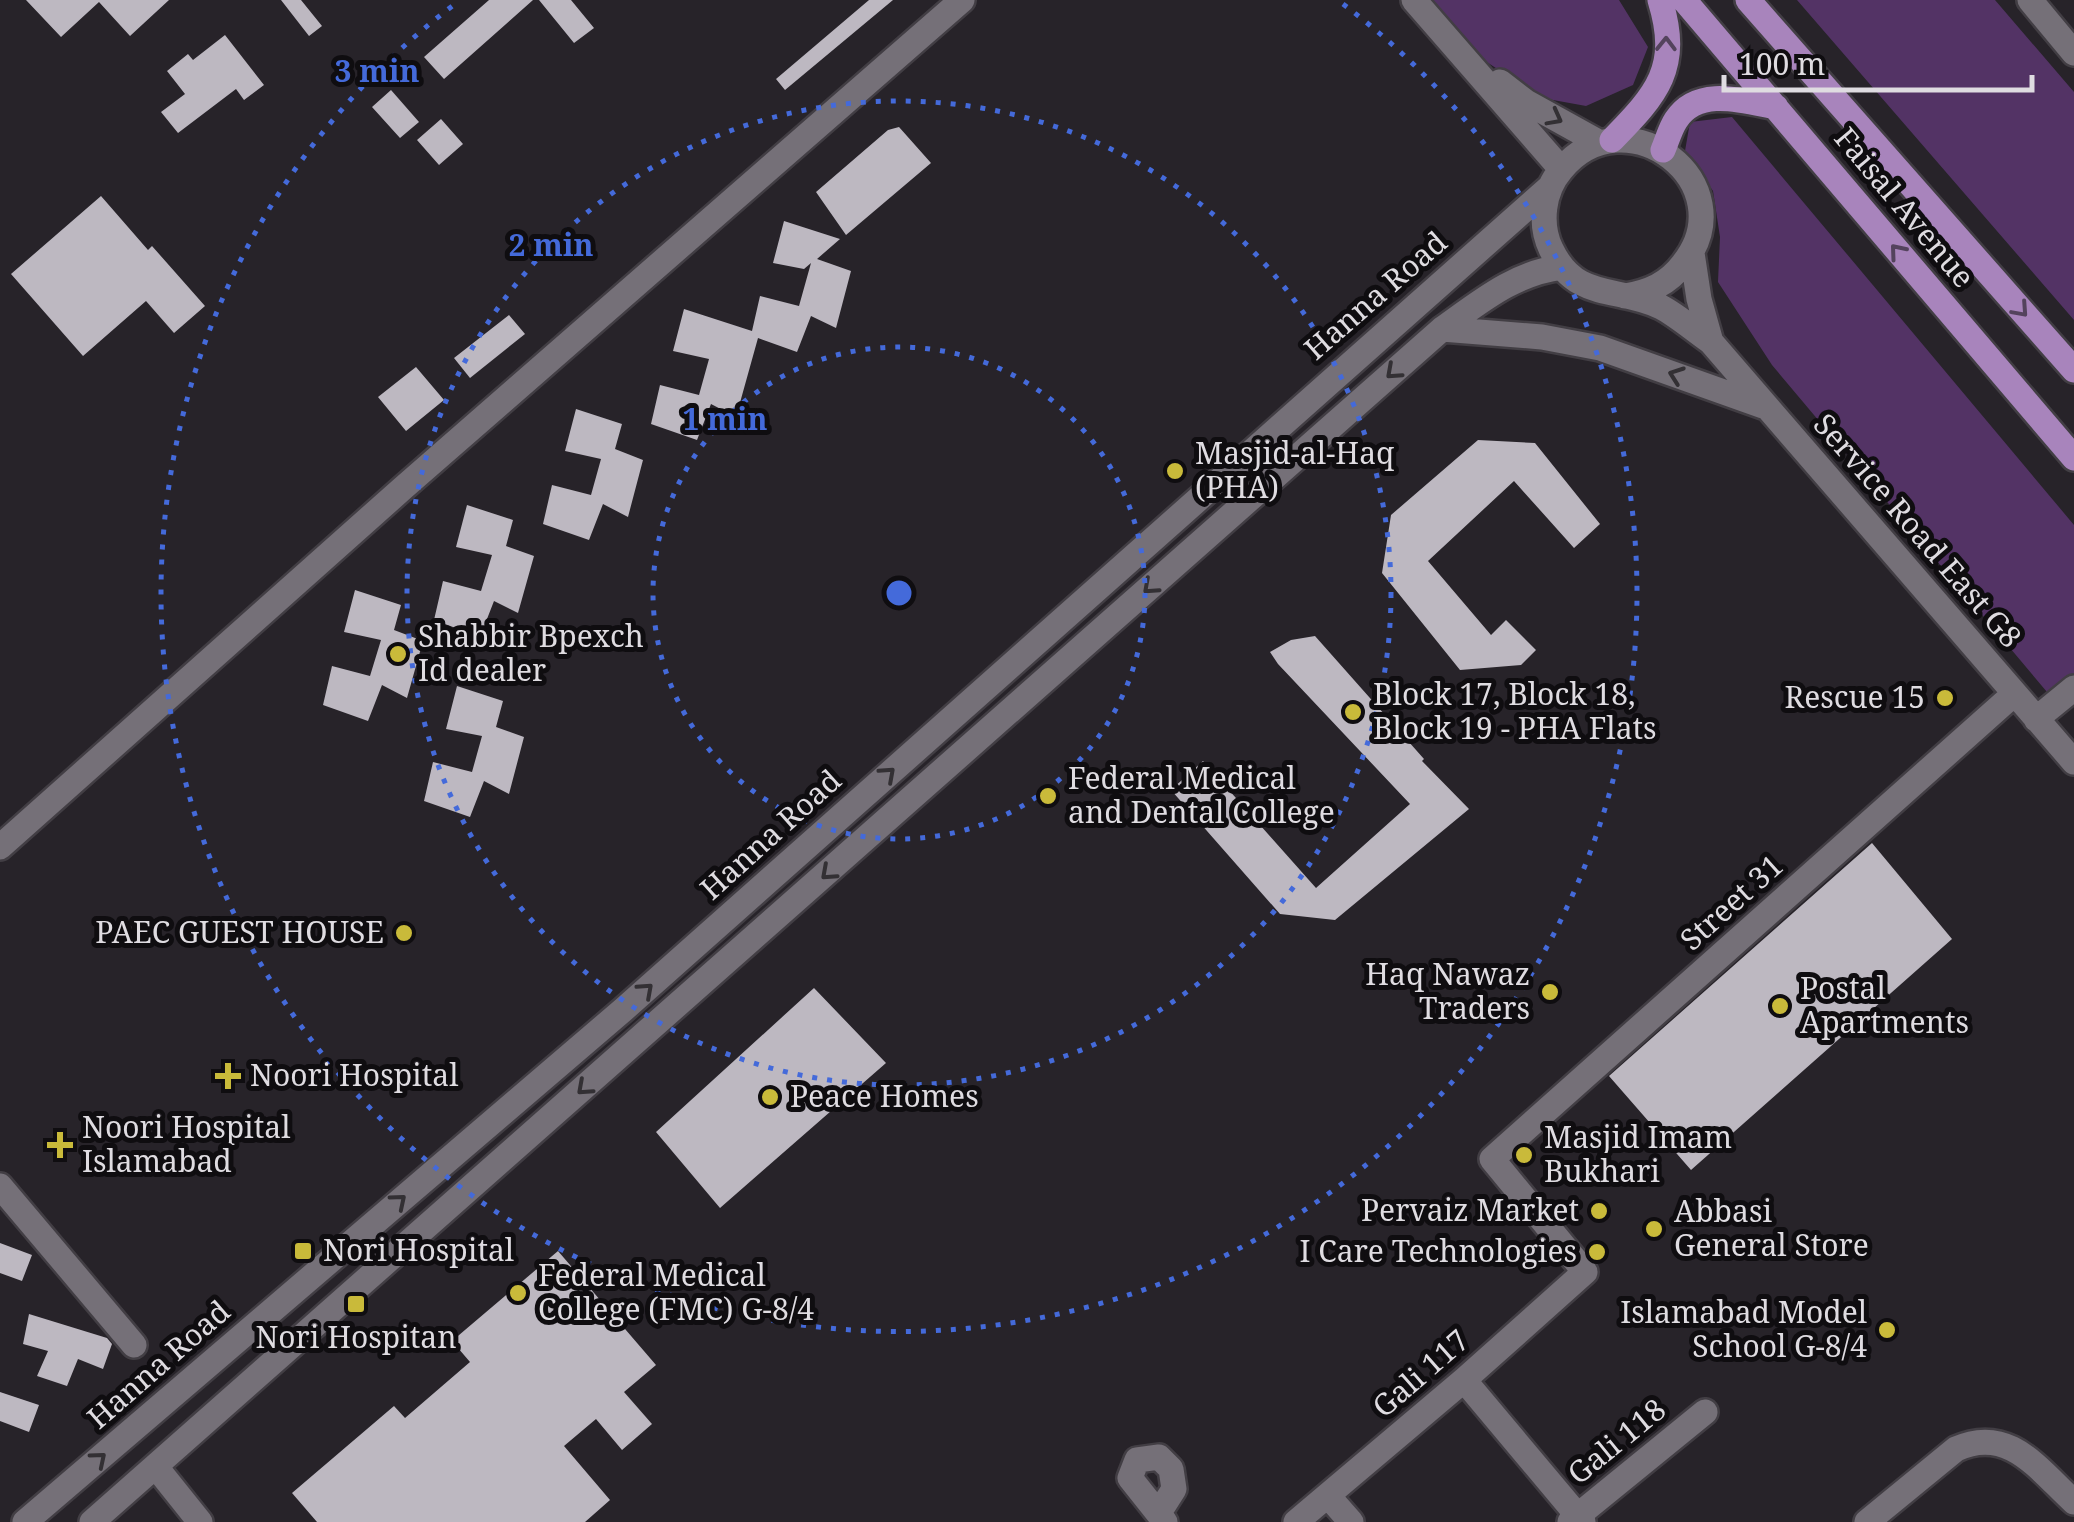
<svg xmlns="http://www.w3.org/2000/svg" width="2074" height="1522" font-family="'Noto Serif',serif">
	<rect width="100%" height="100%" fill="#272329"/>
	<path fill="#533365" d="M 1422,0 L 1619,0 L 1648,47 L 1633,85 L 1586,106 L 1542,98 L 1482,59 Z
		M 1797,0 L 1995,0 L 2074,92 L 2074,320 Z
		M 1732,117 L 2074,525 L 2074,688 L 2047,692 L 1772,365 L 1718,282 L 1720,237 L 1713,191 L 1685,151 L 1690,122 Z"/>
	<path fill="#bdb8c1" d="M 26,0 L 169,0 L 130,36 L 99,2 L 61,37 Z
		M 281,0 L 301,0 L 322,26 L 309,36 Z
		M 489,0 L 533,0 L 444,79 L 424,57 Z
		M 539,0 L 571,0 L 594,28 L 574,43 Z
		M 869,0 L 893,0 L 785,90 L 776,79 Z
		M 225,35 L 264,85 L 244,100 L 236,89 L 178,133 L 161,112 L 185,94 L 167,71 L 188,54 L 193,60 Z
		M 391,90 L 419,122 L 400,138 L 372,107 Z
		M 441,119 L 463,144 L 439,165 L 417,140 Z
		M 899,127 L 931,163 L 846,235 L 816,192 L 888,130 Z
		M 101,196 L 148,250 L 152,246 L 205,306 L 174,333 L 146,301 L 83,356 L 11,274 Z
		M 784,221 L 840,239 L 817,259 L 851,271 L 836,328 L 811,316 L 797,352 L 758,338 L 736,417 L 711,404 L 697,440 L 651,424 L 660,385 L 699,395 L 709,359 L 673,351 L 684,309 L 752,331 L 760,296 L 799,306 L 811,263 L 804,269 L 773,263 Z
		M 509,315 L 525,334 L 470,378 L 454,358 Z
		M 416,367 L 444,400 L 406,431 L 378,397 Z
		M 576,409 L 622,424 L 615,449 L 643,460 L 628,517 L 603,504 L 589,540 L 543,524 L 552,485 L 591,495 L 601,459 L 565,451 Z
		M 1478,440 L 1535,443 L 1600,524 L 1574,548 L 1514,481 L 1428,561 L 1491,635 L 1506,620 L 1536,650 L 1521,665 L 1460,670 L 1382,573 L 1391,515 Z
		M 467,505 L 513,520 L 506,546 L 534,556 L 518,613 L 494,601 L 480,637 L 434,620 L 443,581 L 481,591 L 492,555 L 456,547 Z
		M 355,590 L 401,605 L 394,630 L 423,641 L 407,698 L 382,685 L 368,721 L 323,705 L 332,666 L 370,676 L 381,640 L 344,632 Z
		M 1315,636 L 1424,759 L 1422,761 L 1469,809 L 1335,920 L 1280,914 L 1171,790 L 1203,761 L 1316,888 L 1410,804 L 1278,664 L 1270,652 L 1291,640 Z
		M 457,686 L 503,701 L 496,727 L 524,737 L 509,794 L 484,781 L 470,817 L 424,801 L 433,762 L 472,772 L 482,736 L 446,729 Z
		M 1872,843 L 1952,939 L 1691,1170 L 1609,1076 Z
		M 814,988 L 886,1063 L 720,1208 L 656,1132 Z
		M 0,1243 L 32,1255 L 22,1281 L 0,1273 Z
		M 558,1251 L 656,1365 L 624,1392 L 652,1424 L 622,1450 L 596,1419 L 564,1446 L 610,1500 L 585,1522 L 317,1522 L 292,1493 L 394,1406 L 405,1418 L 470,1362 L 452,1341 Z
		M 29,1314 L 107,1338 L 112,1344 L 103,1369 L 78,1359 L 67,1386 L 37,1376 L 48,1351 L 23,1344 Z
		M 0,1392 L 39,1405 L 29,1432 L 0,1421 Z"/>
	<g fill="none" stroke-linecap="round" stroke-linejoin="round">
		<g stroke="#423e44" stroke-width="30">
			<path id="minor" d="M 1414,0 L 1561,169
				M 2030,0 L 2074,53
				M 1500,82 L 1526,102 L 1600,143
				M 1692,253 L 1699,299 L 1711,342
				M 1625,296 C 1649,292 1668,284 1683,264 C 1747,184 1626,91 1561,170 C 1543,191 1539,224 1551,249 C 1576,302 1618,286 1661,307 C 1678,316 1695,331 1711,342 L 2074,762
				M 1442,329 L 1542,337 L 1600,348 L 1763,406
				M 2036,719 L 2074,688
				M 0,847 L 403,488 L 962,0
				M 0,1186 L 134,1345
				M 1464,1380 L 1583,1522
				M 156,1467 L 200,1522
				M 1329,1497 L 1351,1522
				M 1160,1511 L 1174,1489 L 1171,1469 L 1159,1457 L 1137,1460 L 1130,1478 L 1165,1522
				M 25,1522 L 623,1010 L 1551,186
				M 92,1522 L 1442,329 C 1480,302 1514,273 1562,267
				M 1296,1522 L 1464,1380 L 1585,1272 L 1492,1159 L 2014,694
				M 1570,1522 L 1705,1412
				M 1867,1522 L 1956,1449 C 2009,1425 2038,1469 2074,1502"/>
		</g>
		<g stroke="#423e44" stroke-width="30">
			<path id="major" d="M 1684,0 L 2074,458
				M 1748,0 L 2074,370
				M 1612,140 C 1657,94 1681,68 1660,0
				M 1663,150 C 1667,141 1670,129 1676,120 C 1698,86 1744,101 1776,107"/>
		</g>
		<use href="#minor" stroke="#757078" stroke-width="25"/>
		<use href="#major" stroke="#a884bc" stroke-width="25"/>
	</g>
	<defs><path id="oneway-chevron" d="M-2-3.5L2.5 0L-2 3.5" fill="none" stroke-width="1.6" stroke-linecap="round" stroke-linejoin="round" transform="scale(2.5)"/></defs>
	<g stroke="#54435d">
		<use href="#oneway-chevron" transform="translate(1666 44) rotate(-89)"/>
		<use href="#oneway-chevron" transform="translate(1897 251) rotate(-130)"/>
		<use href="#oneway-chevron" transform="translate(2021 310) rotate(48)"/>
	</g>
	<g stroke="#333034">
		<use href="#oneway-chevron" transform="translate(1555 118) rotate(28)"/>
		<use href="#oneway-chevron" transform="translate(1393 372) rotate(138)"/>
		<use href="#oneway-chevron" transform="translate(1676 375) rotate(-160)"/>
		<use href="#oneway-chevron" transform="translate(1150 587) rotate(138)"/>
		<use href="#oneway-chevron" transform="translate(888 774) rotate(-42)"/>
		<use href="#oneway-chevron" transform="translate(828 873) rotate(138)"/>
		<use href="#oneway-chevron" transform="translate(646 990) rotate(-42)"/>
		<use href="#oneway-chevron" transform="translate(584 1088) rotate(138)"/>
		<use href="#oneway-chevron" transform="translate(399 1201) rotate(-40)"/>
		<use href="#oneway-chevron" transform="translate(99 1459) rotate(-40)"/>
	</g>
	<g fill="none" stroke="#446ada" stroke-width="5" stroke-dasharray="5 10">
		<circle cx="899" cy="593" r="246"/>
		<circle cx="899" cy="593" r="492"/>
		<path d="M1343 4A738 738 0 1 1 455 4"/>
	</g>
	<g fill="#c9ba3a" stroke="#0f0d10" stroke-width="4">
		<circle cx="1175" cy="471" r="10"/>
		<circle cx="398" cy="654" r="10"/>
		<circle cx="1945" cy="698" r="10"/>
		<circle cx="1353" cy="712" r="10"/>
		<circle cx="1048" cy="796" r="10"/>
		<circle cx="404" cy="933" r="10"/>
		<circle cx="1550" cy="992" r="10"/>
		<circle cx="1780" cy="1006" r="10"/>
		<path d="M223 1061h10v10h10v10h-10v10h-10v-10h-10v-10h10z"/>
		<circle cx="770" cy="1097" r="10"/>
		<path d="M55 1130h10v10h10v10h-10v10h-10v-10h-10v-10h10z"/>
		<circle cx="1524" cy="1155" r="10"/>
		<circle cx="1599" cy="1211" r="10"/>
		<circle cx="1654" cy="1229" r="10"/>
		<rect x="293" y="1241" width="20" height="20" rx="5"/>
		<circle cx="1597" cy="1252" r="10"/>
		<circle cx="518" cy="1293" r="10"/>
		<rect x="346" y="1294" width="20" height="20" rx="5"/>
		<circle cx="1887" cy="1330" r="10"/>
	</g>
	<g text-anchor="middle" stroke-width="10" stroke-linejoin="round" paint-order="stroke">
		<g font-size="30" fill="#dfdce1" stroke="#0f0d10">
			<text transform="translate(1904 208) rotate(50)" y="10">Faisal Avenue</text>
			<text transform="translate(1376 296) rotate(-41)" y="10">Hanna Road</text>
			<text transform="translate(1917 531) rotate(49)" y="10">Service Road East G8</text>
			<text transform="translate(771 835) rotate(-42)" y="10">Hanna Road</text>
			<text transform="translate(1732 903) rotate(-42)" y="10">Street 31</text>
			<text transform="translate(159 1365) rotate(-41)" y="10">Hanna Road</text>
			<text transform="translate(1421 1374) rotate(-41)" y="10">Gali 117</text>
			<text transform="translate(1617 1442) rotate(-39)" y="10">Gali 118</text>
		</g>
		<g font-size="30" fill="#dfdce1" stroke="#0f0d10" text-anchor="start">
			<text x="1195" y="464">Masjid-al-Haq<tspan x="1195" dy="34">(PHA)</tspan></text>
			<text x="418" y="647">Shabbir Bpexch<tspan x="418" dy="34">Id dealer</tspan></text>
			<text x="1373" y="705">Block 17, Block 18,<tspan x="1373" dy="34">Block 19 - PHA Flats</tspan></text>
			<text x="1925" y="708" text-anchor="end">Rescue 15</text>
			<text x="1068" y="789">Federal Medical<tspan x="1068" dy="34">and Dental College</tspan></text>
			<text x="384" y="943" text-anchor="end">PAEC GUEST HOUSE</text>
			<text x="1530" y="985" text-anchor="end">Haq Nawaz<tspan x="1530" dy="34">Traders</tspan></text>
			<text x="1800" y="999">Postal<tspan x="1800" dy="34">Apartments</tspan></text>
			<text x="250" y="1086">Noori Hospital</text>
			<text x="790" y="1107">Peace Homes</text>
			<text x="82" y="1138">Noori Hospital<tspan x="82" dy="34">Islamabad</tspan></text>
			<text x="1544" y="1148">Masjid Imam<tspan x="1544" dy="34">Bukhari</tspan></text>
			<text x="1579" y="1221" text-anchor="end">Pervaiz Market</text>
			<text x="1674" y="1222">Abbasi<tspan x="1674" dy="34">General Store</tspan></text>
			<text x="323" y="1261">Nori Hospital</text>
			<text x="1577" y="1262" text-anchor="end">I Care Technologies</text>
			<text x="538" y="1286">Federal Medical<tspan x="538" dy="34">College (FMC) G-8/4</tspan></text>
			<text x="1867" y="1323" text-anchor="end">Islamabad Model<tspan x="1867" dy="34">School G-8/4</tspan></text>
			<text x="356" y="1348" text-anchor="middle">Nori Hospitan</text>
		</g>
	</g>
	<circle cx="899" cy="593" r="15" fill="#446ada" stroke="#0f0d10" stroke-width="5"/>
	<g font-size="30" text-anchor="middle" font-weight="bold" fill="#446ada" stroke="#0f0d10" stroke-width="10" stroke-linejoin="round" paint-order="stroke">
		<text x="377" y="82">3 min</text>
		<text x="551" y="256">2 min</text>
		<text x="725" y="430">1 min</text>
	</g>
	<path d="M1724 75v15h308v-15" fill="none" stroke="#dfdce1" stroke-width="5"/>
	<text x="1739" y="75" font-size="30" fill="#dfdce1" stroke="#0f0d10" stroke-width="8" paint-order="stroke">100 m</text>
</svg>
